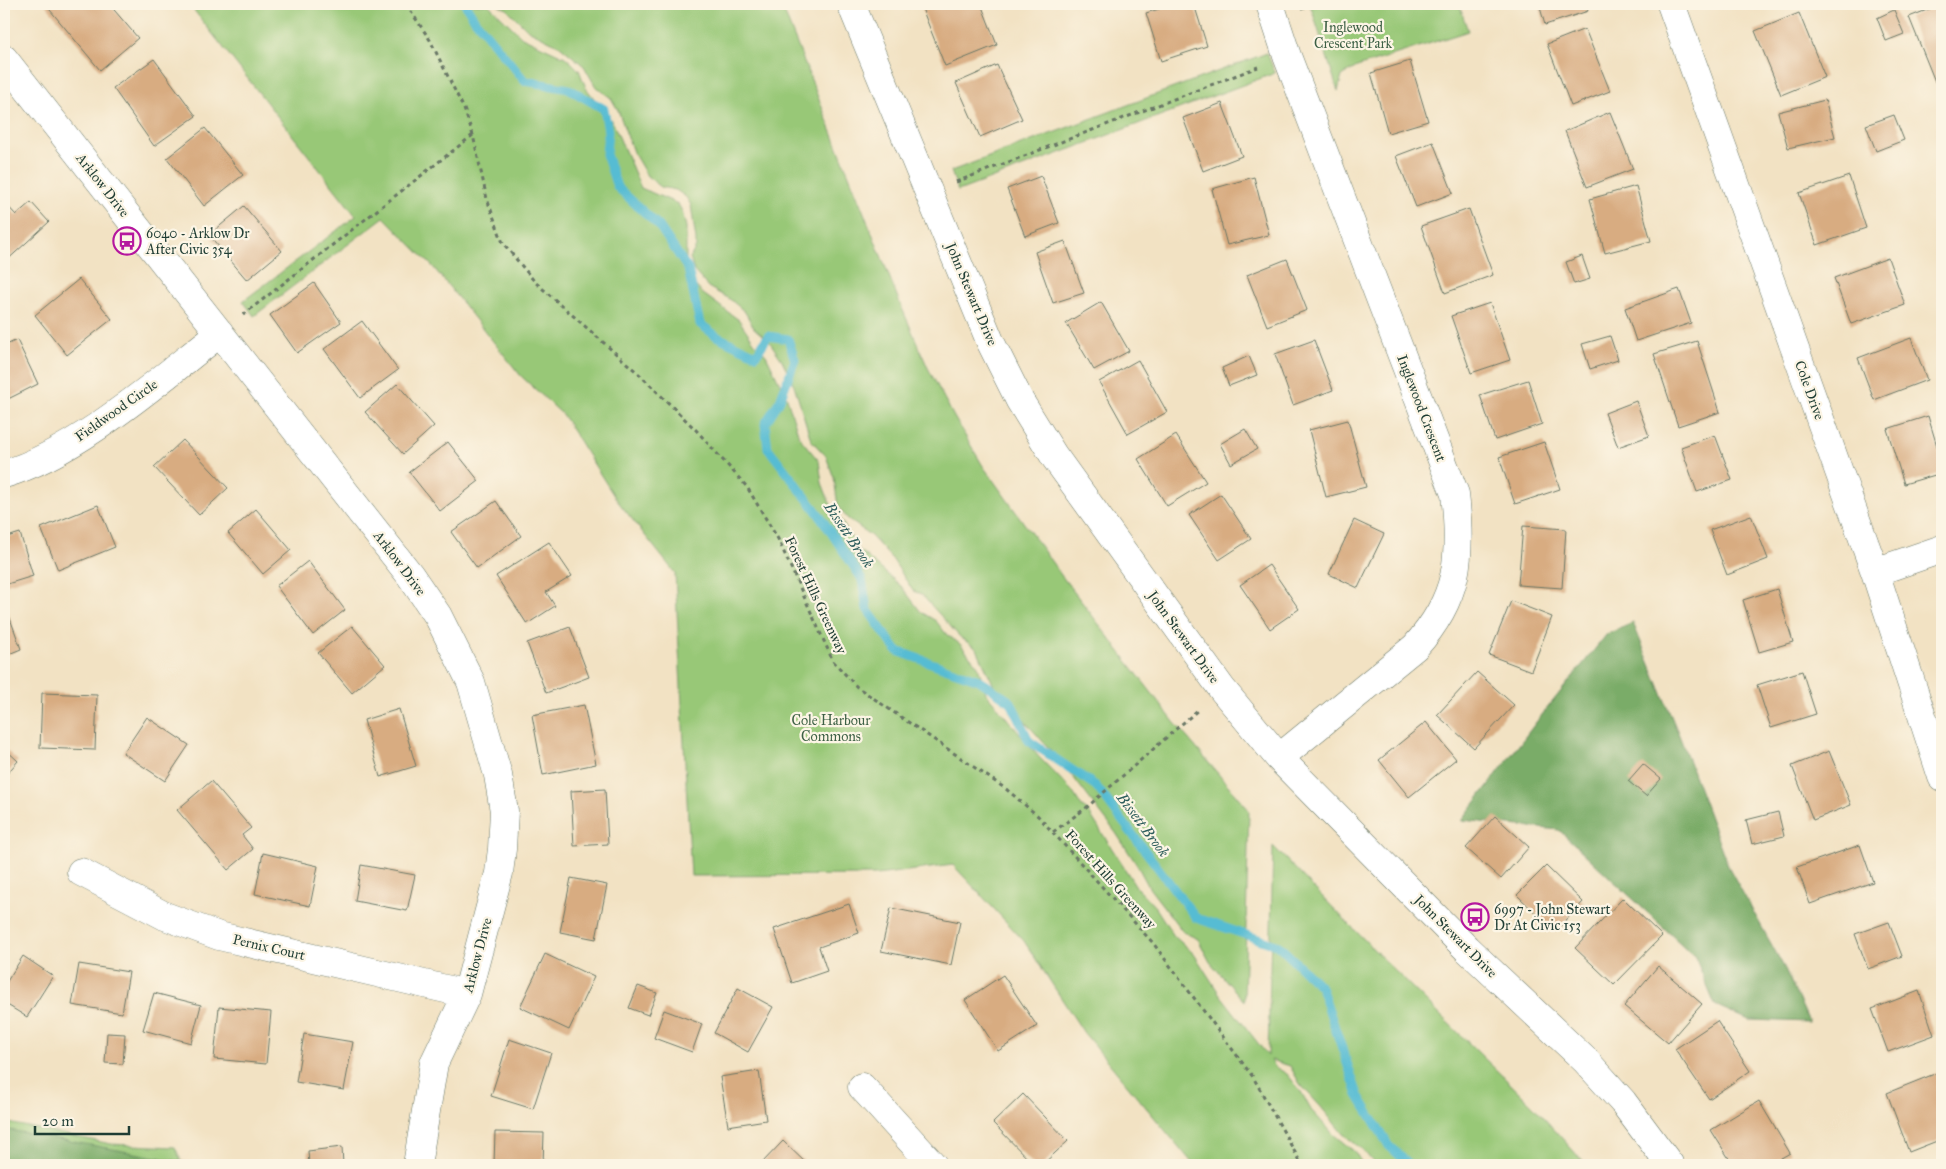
<svg xmlns="http://www.w3.org/2000/svg" width="1946" height="1169" font-family="'IM FELL Great Primer',serif">
	<rect width="100%" height="100%" fill="#fcf5e5"/>
	<filter id="ink" filterUnits="userSpaceOnUse"><feTurbulence type="fractalNoise" baseFrequency=".02" numOctaves="2"/><feDisplacementMap in="SourceGraphic" scale="10" xChannelSelector="R" yChannelSelector="G"/><feConvolveMatrix kernelMatrix="1 2 1 2 8 2 1 2 1" color-interpolation-filters="sRGB"/></filter>
	<filter id="wash" filterUnits="userSpaceOnUse"><feTurbulence type="fractalNoise" baseFrequency=".0096" numOctaves="4" result="noise"/><feDisplacementMap in="SourceGraphic" scale="20" xChannelSelector="R" yChannelSelector="G"/><feGaussianBlur stdDeviation="1.12" result="paint"/><feColorMatrix in="noise" values="0 0 0 0 0 0 0 0 0 0 0 0 0 0 0 0 0 1.4 0 .05"/><feComposite in="paint" operator="in"/></filter>
	<g filter="url(#wash)">
		<rect width="100%" height="100%" fill="#f2e2c3"/>
		<path fill="#98c877" stroke="#5c8256" d="M 189,4 L 488,4 L 522,37 L 565,57 L 572,63 L 579,70 L 586,88 L 613,123 L 641,188 L 678,204 L 682,211 L 686,227 L 686,268 L 690,280 L 702,293 L 739,320 L 754,342 L 766,355 L 787,398 L 799,437 L 819,461 L 822,483 L 829,501 L 859,550 L 901,586 L 921,612 L 936,621 L 947,635 L 960,644 L 978,666 L 986,693 L 1038,756 L 1072,791 L 1082,807 L 1088,811 L 1137,888 L 1156,908 L 1174,936 L 1194,954 L 1219,993 L 1268,1056 L 1273,846 L 1387,963 L 1534,1107 L 1586,1165 L 1379,1165 L 1372,1161 L 1363,1150 L 1343,1134 L 1321,1107 L 1300,1084 L 1290,1066 L 1271,1060 L 1275,1067 L 1287,1074 L 1300,1090 L 1311,1110 L 1334,1135 L 1355,1152 L 1363,1165 L 1194,1165 L 1084,1033 L 1024,941 L 953,865 L 877,875 L 691,876 L 675,573 L 616,499 L 562,414 L 521,376 L 434,268 L 384,217 L 254,316 L 243,301 L 356,216 Z
			M 497,4 L 781,4 L 901,306 L 928,368 L 954,417 L 983,466 L 1061,575 L 1174,722 L 1249,810 L 1244,1001 L 1210,962 L 1198,939 L 1183,932 L 1150,889 L 1137,865 L 1116,833 L 1063,764 L 995,688 L 977,649 L 960,637 L 921,594 L 913,591 L 893,560 L 871,536 L 847,518 L 838,506 L 834,478 L 826,456 L 811,440 L 794,385 L 782,360 L 769,341 L 754,328 L 745,312 L 731,300 L 708,287 L 694,271 L 690,258 L 696,247 L 696,240 L 691,205 L 686,197 L 676,190 L 661,187 L 647,176 L 633,152 L 618,110 L 611,98 L 596,87 L 584,66 L 560,46 L 528,30 L 507,9 Z
			M 1310,4 L 1459,4 L 1468,31 L 1357,67 L 1342,76 L 1338,91 Z
			M 1267,53 L 1275,73 L 958,191 L 951,171 Z
			M 4,1122 L 111,1144 L 175,1147 L 183,1165 L 4,1165 Z"/>
		<path fill="#7aac68" stroke="#4c744e" d="M 1633,623 L 1681,740 L 1728,866 L 1785,969 L 1809,1022 L 1749,1020 L 1715,1005 L 1695,957 L 1559,830 L 1462,820 L 1537,721 L 1607,634 Z
			M 4,1129 L 193,1164 L 194,1165 L 4,1165 Z"/>
		<g fill="none" stroke-linecap="round" stroke-linejoin="round">
			<path stroke="#56bcd3" stroke-width="9" d="M 465,4 L 475,20 L 525,81 L 569,89 L 604,109 L 608,131 L 606,154 L 617,187 L 659,226 L 688,269 L 700,324 L 718,337 L 756,355 L 768,336 L 788,339 L 795,360 L 780,400 L 765,424 L 768,448 L 818,513 L 862,579 L 867,609 L 897,651 L 979,680 L 1011,702 L 1029,741 L 1096,786 L 1196,918 L 1279,946 L 1321,987 L 1358,1095 L 1389,1146 L 1410,1165"/>
		</g>
		<g id="blocks">
			<path fill="#d8ac81" d="M 45,4 L 109,4 L 138,38 L 100,70 Z
				M 927,4 L 981,4 L 997,45 L 945,66 L 921,6 Z
				M 1175,4 L 1194,4 L 1207,46 L 1161,61 L 1146,13 Z
				M 1539,4 L 1585,4 L 1588,11 L 1545,25 Z
				M 1942,4 L 1942,82 L 1936,84 L 1909,17 Z
				M 1894,10 L 1904,34 L 1886,41 L 1877,18 Z
				M 1799,13 L 1825,77 L 1781,95 L 1755,31 Z
				M 1585,29 L 1610,91 L 1571,106 L 1547,44 Z
				M 154,59 L 196,116 L 154,146 L 113,88 Z
				M 1410,61 L 1428,121 L 1388,133 L 1371,73 Z
				M 997,65 L 1022,119 L 980,137 L 956,83 Z
				M 1825,100 L 1835,137 L 1788,148 L 1778,112 Z
				M 1222,103 L 1242,156 L 1203,171 L 1183,118 Z
				M 1610,112 L 1633,169 L 1587,187 L 1565,131 Z
				M 1894,115 L 1904,140 L 1876,151 L 1866,125 Z
				M 205,128 L 243,175 L 204,206 L 167,158 Z
				M 1433,142 L 1453,193 L 1416,207 L 1396,156 Z
				M 1041,176 L 1059,223 L 1025,236 L 1007,189 Z
				M 1849,176 L 1866,228 L 1817,245 L 1799,193 Z
				M 1254,177 L 1269,235 L 1227,245 L 1212,189 Z
				M 1636,186 L 1651,241 L 1605,253 L 1590,199 Z
				M 4,202 L 16,215 L 31,202 L 49,222 L 4,263 Z
				M 244,206 L 282,251 L 247,280 L 209,235 Z
				M 1469,209 L 1493,275 L 1445,293 L 1421,226 Z
				M 1065,241 L 1084,293 L 1053,303 L 1035,252 Z
				M 1582,256 L 1590,279 L 1574,284 L 1566,262 Z
				M 1888,258 L 1905,305 L 1851,324 L 1834,278 Z
				M 1287,259 L 1307,310 L 1267,326 L 1247,275 Z
				M 79,279 L 112,319 L 67,355 L 35,315 Z
				M 314,283 L 341,322 L 297,353 L 270,315 Z
				M 1679,289 L 1691,323 L 1636,341 L 1625,308 Z
				M 1101,302 L 1129,351 L 1094,370 L 1066,323 Z
				M 1490,303 L 1510,360 L 1471,373 L 1451,316 Z
				M 362,321 L 398,370 L 360,398 L 324,349 Z
				M 1610,336 L 1618,360 L 1590,369 L 1582,344 Z
				M 1911,338 L 1927,380 L 1874,400 L 1858,358 Z
				M 17,340 L 38,384 L 4,401 L 4,346 Z
				M 1314,340 L 1333,390 L 1293,405 L 1275,354 Z
				M 1697,341 L 1720,412 L 1678,426 L 1654,354 Z
				M 1249,356 L 1257,375 L 1229,386 L 1222,368 Z
				M 1138,360 L 1167,412 L 1128,434 L 1099,382 Z
				M 1528,380 L 1542,424 L 1495,440 L 1480,395 Z
				M 397,384 L 434,426 L 403,454 L 365,412 Z
				M 1636,401 L 1649,436 L 1618,447 L 1605,413 Z
				M 1928,416 L 1942,463 L 1942,473 L 1904,484 L 1887,429 Z
				M 1348,420 L 1366,487 L 1326,497 L 1309,430 Z
				M 1245,429 L 1257,449 L 1231,464 L 1220,444 Z
				M 1176,435 L 1206,482 L 1167,506 L 1138,459 Z
				M 1715,435 L 1732,480 L 1697,492 L 1681,447 Z
				M 183,440 L 228,488 L 199,515 L 154,467 Z
				M 448,442 L 479,481 L 440,511 L 409,472 Z
				M 1544,442 L 1560,489 L 1515,504 L 1499,457 Z
				M 1221,494 L 1251,539 L 1219,560 L 1189,515 Z
				M 496,501 L 521,536 L 477,568 L 451,532 Z
				M 98,505 L 115,547 L 58,570 L 41,528 Z
				M 256,509 L 291,550 L 263,574 L 228,533 Z
				M 1751,515 L 1768,559 L 1727,575 L 1710,530 Z
				M 1354,520 L 1384,534 L 1358,588 L 1329,574 Z
				M 1523,526 L 1566,529 L 1562,588 L 1518,585 Z
				M 20,533 L 33,576 L 4,585 L 4,538 Z
				M 549,542 L 572,576 L 546,592 L 555,606 L 527,624 L 496,576 Z
				M 308,561 L 345,610 L 313,635 L 276,586 Z
				M 1269,565 L 1299,609 L 1270,629 L 1240,585 Z
				M 1777,589 L 1793,642 L 1759,652 L 1743,600 Z
				M 1511,601 L 1552,617 L 1531,671 L 1489,655 Z
				M 7,610 L 21,649 L 4,656 L 4,611 Z
				M 352,626 L 385,665 L 352,693 L 318,653 Z
				M 570,627 L 589,677 L 546,693 L 527,643 Z
				M 1802,671 L 1816,714 L 1771,728 L 1757,685 Z
				M 1477,672 L 1514,705 L 1474,748 L 1437,715 Z
				M 42,693 L 97,695 L 95,750 L 40,748 Z
				M 584,705 L 596,764 L 543,775 L 532,715 Z
				M 399,709 L 416,766 L 380,777 L 364,720 Z
				M 147,717 L 189,745 L 165,781 L 123,753 Z
				M 1426,722 L 1456,759 L 1409,797 L 1379,760 Z
				M 4,748 L 18,761 L 4,777 Z
				M 1829,751 L 1851,805 L 1813,820 L 1792,766 Z
				M 1643,764 L 1661,779 L 1646,796 L 1628,781 Z
				M 211,781 L 251,828 L 242,835 L 253,849 L 228,870 L 177,810 Z
				M 605,789 L 608,844 L 574,846 L 571,791 Z
				M 1778,812 L 1784,836 L 1752,844 L 1746,820 Z
				M 1495,816 L 1529,847 L 1501,879 L 1466,848 Z
				M 1860,845 L 1873,882 L 1810,904 L 1797,867 Z
				M 263,853 L 318,866 L 310,906 L 255,894 Z
				M 361,865 L 415,875 L 407,911 L 355,901 Z
				M 1546,866 L 1583,902 L 1555,932 L 1517,895 Z
				M 571,878 L 607,885 L 596,939 L 560,932 Z
				M 1623,898 L 1662,936 L 1614,985 L 1575,948 Z
				M 849,904 L 859,933 L 819,947 L 827,971 L 792,983 L 774,929 Z
				M 891,908 L 960,922 L 951,965 L 881,951 Z
				M 1889,922 L 1902,956 L 1868,969 L 1855,934 Z
				M 545,954 L 594,977 L 569,1030 L 520,1007 Z
				M 23,956 L 53,976 L 27,1017 L 4,1003 L 4,986 Z
				M 79,964 L 129,972 L 122,1013 L 72,1005 Z
				M 1658,966 L 1702,1004 L 1668,1043 L 1624,1006 Z
				M 1003,975 L 1037,1026 L 998,1051 L 965,1000 Z
				M 638,986 L 657,993 L 648,1015 L 629,1008 Z
				M 738,988 L 773,1007 L 748,1052 L 714,1033 Z
				M 1919,991 L 1934,1035 L 1888,1052 L 1872,1009 Z
				M 154,993 L 201,1005 L 191,1043 L 143,1030 Z
				M 219,1007 L 271,1012 L 266,1064 L 214,1059 Z
				M 664,1010 L 702,1024 L 692,1052 L 654,1038 Z
				M 1717,1021 L 1750,1071 L 1709,1099 L 1675,1049 Z
				M 107,1033 L 125,1034 L 123,1064 L 105,1063 Z
				M 304,1034 L 353,1042 L 344,1090 L 296,1082 Z
				M 509,1039 L 551,1053 L 533,1109 L 491,1096 Z
				M 759,1071 L 766,1120 L 728,1126 L 720,1077 Z
				M 1937,1073 L 1942,1088 L 1942,1139 L 1909,1152 L 1887,1093 Z
				M 1023,1094 L 1068,1141 L 1042,1165 L 1034,1165 L 993,1123 Z
				M 1759,1101 L 1790,1153 L 1769,1165 L 1733,1165 L 1711,1130 Z
				M 495,1132 L 544,1133 L 543,1165 L 494,1165 Z
				M 783,1141 L 808,1165 L 760,1165 Z
				M 342,1147 L 343,1165 L 309,1165 L 308,1151 Z"/>
		</g>
	</g>
	<g filter="url(#ink)">
		<use href="#blocks" fill-opacity="0" stroke="#697766" stroke-width="1"/>
		<g fill="none" stroke-linecap="round" stroke-linejoin="round">
			<g stroke="#697766" stroke-width="29">
				<path id="minor" d="M 851,4 L 990,341 L 1020,401 L 1054,456 L 1222,689 L 1279,758 L 1467,949 L 1586,1061 L 1623,1102 L 1670,1165
					M 1270,4 L 1287,56 L 1455,494 C 1462,557 1459,598 1415,647 L 1279,758
					M 1671,4 L 1875,572 L 1942,777
					M 4,59 L 410,575 L 438,616 L 471,682 L 498,775 L 504,811 L 502,849 L 499,873 L 467,994 L 434,1063 L 417,1165
					M 4,474 C 77,453 159,380 220,333
					M 1875,572 L 1942,549
					M 81,872 L 165,916 L 219,936 L 467,994
					M 862,1087 L 933,1165"/>
			</g>
			<path stroke="#697766" stroke-width="3" stroke-dasharray="4 4" stroke-linecap="butt" d="M 406,4 L 430,40 L 464,109 L 473,135 L 487,199 L 503,243 L 535,282 L 639,374 L 696,430 L 747,487 L 778,539 L 833,661 L 857,687 L 1006,789 L 1038,816 L 1153,943 L 1253,1077 L 1302,1165
				M 1301,9 L 1318,4
				M 956,182 L 1258,67
				M 243,315 L 473,135
				M 1053,832 L 1086,808 L 1199,709"/>
			<use href="#minor" stroke="#fff" stroke-width="28"/>
		</g>
	</g>
	<defs>
		<g id="bus-ring" transform="scale(1.4375)"><circle r="9.5" fill="#fcf5e5" stroke="#b5179e" stroke-width="1.5"/><path d="M-5-6H5V4H4V6H2V4H-2V6H-4V4H-5ZM-3.5-4V0h7V-4ZM-3.5 1.2v1.5H-2V1.2ZM2 1.2v1.5H3.5V1.2Z" fill="#b5179e"/></g>
	</defs>
	<g fill-rule="evenodd">
		<use href="#bus-ring" x="127" y="241"/>
		<use href="#bus-ring" x="1475" y="917"/>
	</g>
	<g text-anchor="middle" stroke-width="4.5" stroke-linejoin="round" paint-order="stroke">
		<g font-size="14" fill="#3d6045" stroke="#fcf5e5">
			<text x="1353" y="32">Inglewood<tspan x="1353" dy="16">Crescent Park</tspan></text>
			<text x="831" y="725">Cole Harbour<tspan x="831" dy="16">Commons</tspan></text>
		</g>
		<g font-size="14" fill="#1f3d34" stroke="#fcf5e5">
			<text transform="translate(103 185) rotate(52)" y="5">Arklow Drive</text>
			<text transform="translate(972 294) rotate(67)" y="5">John Stewart Drive</text>
			<text transform="translate(1810 390) rotate(70)" y="5">Cole Drive</text>
			<text transform="translate(1422 408) rotate(69)" y="5">Inglewood Crescent</text>
			<text transform="translate(116 410) rotate(-35)" y="5">Fieldwood Circle</text>
			<text transform="translate(400 563) rotate(53)" y="5">Arklow Drive</text>
			<text transform="translate(816 595) rotate(65)" y="5">Forest Hills Greenway</text>
			<text transform="translate(1184 637) rotate(54)" y="5">John Stewart Drive</text>
			<text transform="translate(1111 879) rotate(48)" y="5">Forest Hills Greenway</text>
			<text transform="translate(1456 936) rotate(45)" y="5">John Stewart Drive</text>
			<text transform="translate(269 947) rotate(13)" y="5">Pernix Court</text>
			<text transform="translate(477 955) rotate(-75)" y="5">Arklow Drive</text>
		</g>
		<g font-size="14" fill="#1f3d34" stroke="#fcf5e5" text-anchor="start">
			<text x="146" y="238">6040 - Arklow Dr<tspan x="146" dy="16">After Civic 354</tspan></text>
			<text x="1494" y="914">6997 - John Stewart<tspan x="1494" dy="16">Dr At Civic 153</tspan></text>
		</g>
		<g font-size="15" font-style="italic" fill="#2d5d5c" stroke="#fcf5e5">
			<text transform="translate(849 535) rotate(56)" y="5">Bissett Brook</text>
			<text transform="translate(1143 825) rotate(53)" y="5">Bissett Brook</text>
		</g>
	</g>
	<rect width="1946" height="1169" fill="none" stroke="#fcf5e5" stroke-width="20"/>
	<path d="M35 1126v8h94v-8" fill="none" stroke="#1f3d34" stroke-width="2.5"/>
	<text x="42" y="1126" font-size="15" fill="#1f3d34" stroke="#fcf5e5" stroke-width="4" paint-order="stroke">20 m</text>
</svg>
